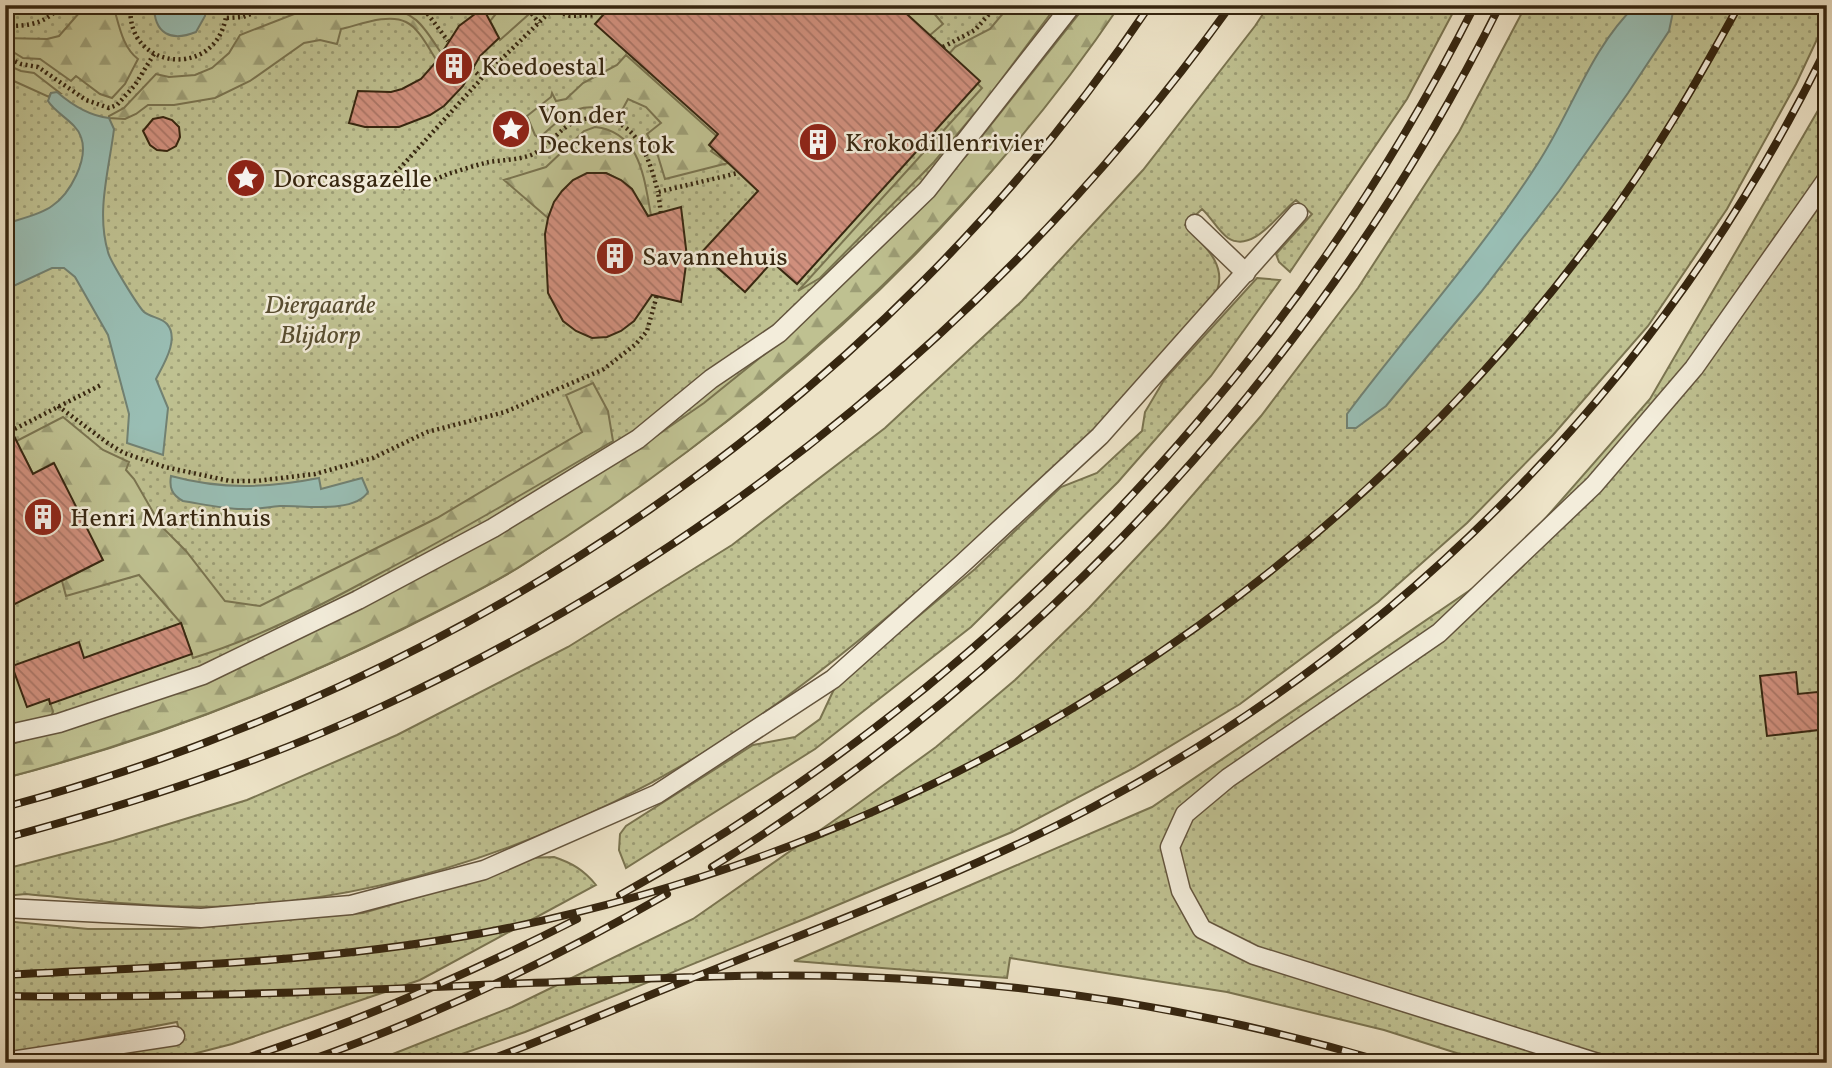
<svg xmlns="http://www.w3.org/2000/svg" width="1832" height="1068" font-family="Vollkorn,serif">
	<defs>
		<pattern id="grass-dots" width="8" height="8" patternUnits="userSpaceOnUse" patternTransform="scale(1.75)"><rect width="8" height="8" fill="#bfc191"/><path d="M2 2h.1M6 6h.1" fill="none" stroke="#9c9d75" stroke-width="1.8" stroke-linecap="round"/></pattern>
		<pattern id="forest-firs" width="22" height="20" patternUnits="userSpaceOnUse" patternTransform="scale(1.75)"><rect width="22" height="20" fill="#bfc191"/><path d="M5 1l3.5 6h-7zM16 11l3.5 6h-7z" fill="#9c9d75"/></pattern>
		<pattern id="building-back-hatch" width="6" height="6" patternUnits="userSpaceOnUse" patternTransform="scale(1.75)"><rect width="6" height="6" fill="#d1907e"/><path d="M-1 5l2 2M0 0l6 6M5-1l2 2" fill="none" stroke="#aa7566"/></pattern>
	</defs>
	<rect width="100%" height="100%" fill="#ede3c7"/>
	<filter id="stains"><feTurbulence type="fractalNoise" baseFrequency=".00286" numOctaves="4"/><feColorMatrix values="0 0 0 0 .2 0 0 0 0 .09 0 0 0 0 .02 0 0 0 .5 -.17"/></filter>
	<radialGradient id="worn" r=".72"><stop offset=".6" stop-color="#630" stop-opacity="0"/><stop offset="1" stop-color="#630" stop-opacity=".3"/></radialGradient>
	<path fill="url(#grass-dots)" stroke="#7a7450" stroke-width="2" d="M 5,5 L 1113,5 C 1079,55 1046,105 1007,152 C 897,287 765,400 621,498 C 587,521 553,546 518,568 C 480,591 440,610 401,630 C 275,692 142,743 5,778 Z
		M 1269,5 L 1457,5 L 1407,99 L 1290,272 L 1279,262 L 1276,254 L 1312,214 L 1296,200 C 1278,214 1253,254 1228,238 C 1218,231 1211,217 1202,209 L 1185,225 C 1203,245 1227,263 1217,291 C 1187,327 1158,364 1126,398 C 1076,451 1021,500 967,548 C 911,598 854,646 794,691 C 639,808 445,890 251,905 C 176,911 101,901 26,894 L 5,896 L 5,869 L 113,841 L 247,800 L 397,735 L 568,647 L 732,545 L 885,428 L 1022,301 L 1143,170 L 1255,26 Z
		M 1526,5 L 1827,5 L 1827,18 L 1796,84 L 1727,209 L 1648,326 L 1553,435 L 1467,523 L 1378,602 L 1240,704 L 1134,768 L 1012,832 L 809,917 L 525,1032 L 436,1063 L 370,1063 L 512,1007 L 693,919 L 852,808 L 936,747 L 1015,680 L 1089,608 L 1165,527 L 1261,416 L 1358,288 L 1459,132 Z
		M 1827,95 L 1827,1063 L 1488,1063 L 1384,1030 L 1227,992 L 1010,958 L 1007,978 L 794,961 L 1152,807 L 1501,569 L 1650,399 Z
		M 1257,278 L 1280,280 L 1211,376 L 1118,482 L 971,627 L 815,749 L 626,868 L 619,850 L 620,834 L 626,826 L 753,745 L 795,737 L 820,719 L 836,685 L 975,569 L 1061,487 L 1097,473 L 1142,431 L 1145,412 L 1164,380 Z
		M 554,857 C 572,863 584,870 596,885 L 420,980 L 232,1044 L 158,1063 L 53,1063 L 181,1038 L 177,1022 L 15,1053 L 5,1052 L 5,921 L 88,929 L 181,929 L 363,913 L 462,884 L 528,858 Z"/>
	<path fill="url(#forest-firs)" stroke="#7a7450" stroke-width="2" d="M 86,5 L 113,5 C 119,24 122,47 138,59 L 125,84 L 112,98 L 100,94 L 76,76 L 71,81 L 40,59 L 23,58 L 5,47 L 5,38 L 47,39 L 59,36 Z
		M 503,5 L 523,5 L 528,15 L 500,40 L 490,21 Z
		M 893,5 L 927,5 L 943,24 L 929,36 Z
		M 1010,5 L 1057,5 L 986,100 L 934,162 L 820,278 L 798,291 L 982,88 L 948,55 L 955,47 L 990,29 Z
		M 1086,5 L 1120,5 C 967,232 750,423 519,567 C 482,590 441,609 402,629 C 276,692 142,742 5,778 L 5,746 L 89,721 L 512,525 L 567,493 L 646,443 L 704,403 L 798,327 L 966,156 Z
		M 383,7 C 416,11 424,27 441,53 L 437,61 C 429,49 419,28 406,22 C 388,13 359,25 341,29 L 337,44 L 320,40 L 304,43 L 250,81 L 215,98 L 174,105 L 148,105 L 136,114 L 125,119 L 109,118 L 109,116 L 124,108 L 156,74 L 169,77 L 195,75 L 212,68 L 229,53 L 240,35 L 307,9 L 350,13 Z
		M 626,55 L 721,140 L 711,151 L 728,163 L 665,179 L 658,156 L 647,134 L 661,123 L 646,107 L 628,99 L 620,114 C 580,98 568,112 539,138 L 535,135 L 527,116 L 551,97 L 552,93 L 556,101 L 566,99 L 583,83 L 617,65 Z
		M 5,64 L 21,71 L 34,73 L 60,93 L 51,93 L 49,97 L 5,77 Z
		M 595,127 C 641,132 644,179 651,215 L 648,216 C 636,196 628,183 606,173 C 576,185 560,184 548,218 L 504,180 L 546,167 L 584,131 Z
		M 593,383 L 608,411 L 613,441 C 535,487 457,533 377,575 C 318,607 258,638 193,658 L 181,623 L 139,575 L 66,596 L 62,581 L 102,560 L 53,463 L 33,474 L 24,456 L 5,447 L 63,417 L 103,450 L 129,462 L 126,470 L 134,479 L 161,526 L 186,551 L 225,601 L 260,606 L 437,518 L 582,432 L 566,395 Z
		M 5,647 L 7,647 L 27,706 L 49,699 L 53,712 L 51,716 L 13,726 L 7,719 Z"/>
	<path fill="#99beb4" stroke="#718172" stroke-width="2" d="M 154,5 L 206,5 L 205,16 L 196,32 C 171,42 154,34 154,5 Z
		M 1636,5 L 1669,5 L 1673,12 L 1669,31 L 1628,93 L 1559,191 L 1481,292 L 1386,406 L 1356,428 L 1347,428 L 1347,414 C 1410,330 1481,252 1538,163 C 1572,111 1590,49 1636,5 Z
		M 57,92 C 72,105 90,116 109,118 L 114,129 C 109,170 96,212 108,252 C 110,261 138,306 144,312 C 150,317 162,318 167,324 C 180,339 163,365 156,379 L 168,408 L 163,455 L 127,443 L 129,414 L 108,335 L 75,277 L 64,268 L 52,268 L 5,290 L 5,227 L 11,222 C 24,218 41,214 52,206 C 70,194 89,159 81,137 C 76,122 56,114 48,101 L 51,93 Z
		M 171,476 C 222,490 268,488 319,478 L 321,489 L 362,478 L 368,492 C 354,514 302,505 280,506 C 267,507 255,510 242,509 C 223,509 202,504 183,501 C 172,495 169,488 171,476 Z"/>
	<path fill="url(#building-back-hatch)" stroke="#362610" stroke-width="2" d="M 612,5 L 897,5 L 980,81 L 797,284 L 772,262 L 745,292 L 701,253 L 758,191 L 709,145 L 718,134 L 595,24 Z
		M 483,8 L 499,38 L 480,56 L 463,86 L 444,106 L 430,115 L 399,127 L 365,127 L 349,123 L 358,91 L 391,92 L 402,89 L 421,79 L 436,62 L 459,26 Z
		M 163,117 L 172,120 L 179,127 L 180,137 L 176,146 L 167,151 L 157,150 L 150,145 L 143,131 L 153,119 Z
		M 587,173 L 606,173 L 621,180 L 632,189 L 648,216 L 681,207 L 687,257 L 681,302 L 652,295 L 634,321 L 621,331 L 607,337 L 592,338 L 576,331 L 563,321 L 548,293 L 545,234 L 548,218 L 554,202 L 562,191 L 573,180 Z
		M 5,418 L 33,474 L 54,463 L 103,560 L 5,609 Z
		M 181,623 L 192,654 L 50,704 L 49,699 L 27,707 L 12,666 L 79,642 L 84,658 Z
		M 1796,672 L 1798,694 L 1827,691 L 1827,729 L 1767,736 L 1760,676 Z"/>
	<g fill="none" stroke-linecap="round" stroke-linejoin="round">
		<g stroke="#64553e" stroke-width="21">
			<path id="service" d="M 1195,224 L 1246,273
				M 5,735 L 59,723 L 203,675 L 358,600 L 493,528 L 638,439 L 711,379 L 779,333 L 927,190 L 1072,5
				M 5,908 L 201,918 L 351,905 L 484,870 L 657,794 L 833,679 L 962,564 L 1100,436 L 1298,213
				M 5,1062 L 175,1036
				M 1598,1063 L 1254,955 L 1202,929 L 1181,891 L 1170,847 L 1185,814 L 1228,778 L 1439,633 L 1594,485 L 1694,368 L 1827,179"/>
		</g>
		<path stroke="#362610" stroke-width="4.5" stroke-dasharray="2 3.5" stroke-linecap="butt" d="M 131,5 C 123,73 226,82 227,5
			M 421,5 L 448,41
			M 525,5 L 539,23
			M 557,5 L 482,78 L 391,178 L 392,185 C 412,194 430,181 448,174 C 461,170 476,165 489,162 C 503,160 518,160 531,155 C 547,148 555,134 569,125 C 580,118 592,117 605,119 C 640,125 650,162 658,192
			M 553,10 L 570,16 L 596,15
			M 227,18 L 243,17 L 275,5
			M 5,26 C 31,26 44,24 62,5
			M 943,47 L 975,30 L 997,5
			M 5,57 L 21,64 L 38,67 L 86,100 L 109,108 L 117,105 L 135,85 L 154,54
			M 472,69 L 482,78
			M 661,213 L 658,192 L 738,173
			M 58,406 L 109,444 L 124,453 L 165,467 L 230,481 L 256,481 L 315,474 L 373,458 L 427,432 L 505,412 L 604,369 L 636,344 L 647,331 L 657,295
			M 5,434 L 101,385"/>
		<use href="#service" stroke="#f3eddb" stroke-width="18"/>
		<g stroke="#362610" stroke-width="8">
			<path id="rail" d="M 5,807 C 466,684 883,403 1150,5
				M 5,838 C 135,803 263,762 385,705 C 722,549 1014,307 1231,5
				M 712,867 C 1049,658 1323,360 1500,5
				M 620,895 C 986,691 1286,380 1475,5
				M 5,975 C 173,966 343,962 508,928 C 948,837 1334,589 1600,229 C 1653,158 1697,82 1739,5
				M 5,996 C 189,999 373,989 557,982 C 659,978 762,973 865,977 C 1040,983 1219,1013 1388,1063
				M 231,1063 C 351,1025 465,976 577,919
				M 302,1063 C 429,1019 551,961 667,894
				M 481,1063 C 558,1035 632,1001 708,972 C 838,920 969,872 1093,807 C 1413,638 1668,372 1827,47"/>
		</g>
		<use href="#rail" stroke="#f3eddb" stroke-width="5" stroke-dasharray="16" stroke-linecap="butt"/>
	</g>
	<defs>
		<g id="building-disc" transform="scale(2.0125)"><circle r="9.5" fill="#8f2418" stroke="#f3eddb"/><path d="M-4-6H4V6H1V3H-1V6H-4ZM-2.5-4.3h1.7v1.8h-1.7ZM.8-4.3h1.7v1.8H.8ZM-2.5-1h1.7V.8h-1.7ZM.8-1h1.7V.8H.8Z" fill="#fff"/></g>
		<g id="sight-disc" transform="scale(2.0125)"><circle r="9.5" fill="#8f2418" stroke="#f3eddb"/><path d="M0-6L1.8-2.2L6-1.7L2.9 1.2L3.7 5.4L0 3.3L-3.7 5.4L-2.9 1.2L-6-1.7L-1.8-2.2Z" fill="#fff"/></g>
	</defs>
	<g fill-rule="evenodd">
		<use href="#building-disc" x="454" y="66"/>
		<use href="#sight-disc" x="511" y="129"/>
		<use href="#building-disc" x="818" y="142"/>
		<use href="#sight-disc" x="246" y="178"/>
		<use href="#building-disc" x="615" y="256"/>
		<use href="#building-disc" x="43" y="517"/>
	</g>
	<g text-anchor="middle" stroke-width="5" stroke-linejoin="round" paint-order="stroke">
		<g font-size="26" fill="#362610" stroke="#f3eddb" text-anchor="start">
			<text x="481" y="75">Koedoestal</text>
			<text x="538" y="123">Von der<tspan x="538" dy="30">Deckens tok</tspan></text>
			<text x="845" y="151">Krokodillenrivier</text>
			<text x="273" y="187">Dorcasgazelle</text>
			<text x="642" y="265">Savannehuis</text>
			<text x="70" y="526">Henri Martinhuis</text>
		</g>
		<g font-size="26" font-style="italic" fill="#584d30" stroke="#f3eddb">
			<text x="320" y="313">Diergaarde<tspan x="320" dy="30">Blijdorp</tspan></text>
		</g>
	</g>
	<rect width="1832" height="1068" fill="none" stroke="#ede3c7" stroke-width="28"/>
	<rect x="7" y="7" width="1818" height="1054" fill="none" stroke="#362610" stroke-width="3.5"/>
	<rect x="14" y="14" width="1804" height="1040" fill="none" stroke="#362610" stroke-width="2"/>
	<rect width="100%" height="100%" filter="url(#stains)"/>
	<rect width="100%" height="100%" fill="url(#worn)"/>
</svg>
